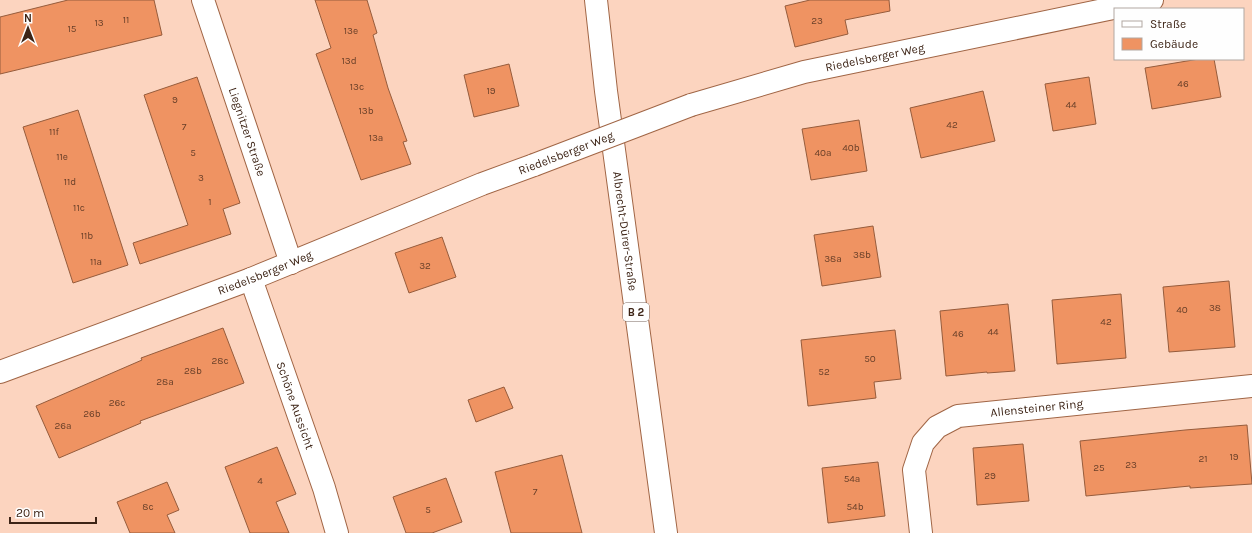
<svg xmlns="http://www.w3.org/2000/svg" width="1252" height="533" font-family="Karla,sans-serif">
	<rect width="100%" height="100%" fill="#fcd4bf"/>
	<path fill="#ef9362" stroke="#965c3c" d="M 68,0 L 154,0 L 162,35 L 0,74 L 0,17 Z
		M 315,0 L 367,0 L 377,33 L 373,35 L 388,88 L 407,141 L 403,142 L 411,164 L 361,180 L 316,54 L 331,48 Z
		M 810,0 L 889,0 L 890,11 L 845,20 L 848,34 L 795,47 L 785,6 Z
		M 1199,59 L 1214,59 L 1221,97 L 1152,109 L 1145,68 Z
		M 509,64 L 519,106 L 474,117 L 464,75 Z
		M 197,77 L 240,203 L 223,209 L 231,234 L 140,264 L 133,243 L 188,225 L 144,95 Z
		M 1089,77 L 1096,124 L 1053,131 L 1045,84 Z
		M 983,91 L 995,141 L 921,158 L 910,108 Z
		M 78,110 L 128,265 L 73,283 L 23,127 Z
		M 859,120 L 867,171 L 811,180 L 802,129 Z
		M 873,226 L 881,277 L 822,286 L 814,235 Z
		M 442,237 L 456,277 L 409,293 L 395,253 Z
		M 1229,281 L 1235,347 L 1169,352 L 1163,287 Z
		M 1121,294 L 1126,358 L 1057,364 L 1052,300 Z
		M 1008,304 L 1015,371 L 987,373 L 987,372 L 946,376 L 940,311 Z
		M 223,328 L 244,383 L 140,421 L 141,423 L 59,458 L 36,406 L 142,360 L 141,358 Z
		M 895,330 L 901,379 L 874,382 L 876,398 L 808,406 L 801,340 Z
		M 504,387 L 513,408 L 476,422 L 468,400 Z
		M 1247,425 L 1252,484 L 1190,488 L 1190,486 L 1086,496 L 1080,441 L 1185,430 Z
		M 1023,444 L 1029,501 L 977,505 L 973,448 Z
		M 277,447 L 296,494 L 276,502 L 289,533 L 250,533 L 225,467 Z
		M 562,455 L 582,533 L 511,533 L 495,472 Z
		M 878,462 L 885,516 L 828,523 L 822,468 Z
		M 446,478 L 462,522 L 432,533 L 406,533 L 393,497 Z
		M 167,482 L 179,510 L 167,515 L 175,533 L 130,533 L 117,502 Z"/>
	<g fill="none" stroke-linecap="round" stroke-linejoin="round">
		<g stroke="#a06545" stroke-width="24">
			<g id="street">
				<path id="s1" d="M 203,0 L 291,263"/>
				<path id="s2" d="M 691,105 L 804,72 L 1152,0"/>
				<path id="s3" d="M 251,279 L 324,488 L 337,533"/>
				<path id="s4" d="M 0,372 L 251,279 L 482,184 L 534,165"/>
				<path id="s5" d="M 921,533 L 914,470 L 923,443 L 937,427 L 958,416 L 1252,386"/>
			</g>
		</g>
		<g stroke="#a06545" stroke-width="24">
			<g id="primary">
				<path id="s6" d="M 596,0 L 606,91 L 666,533"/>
			</g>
		</g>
		<use href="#street" stroke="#fff" stroke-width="22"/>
		<use href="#primary" stroke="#fff" stroke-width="22"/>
		<g stroke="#a06545" stroke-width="24" stroke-linecap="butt">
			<path id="street-bridge" d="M 534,165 L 691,105"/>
		</g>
		<use href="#street-bridge" stroke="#fff" stroke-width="22"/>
	</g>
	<g text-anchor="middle" stroke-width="3.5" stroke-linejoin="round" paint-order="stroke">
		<g font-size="10" fill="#6a4029">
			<text x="126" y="23">11</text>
			<text x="817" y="24">23</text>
			<text x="99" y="26">13</text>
			<text x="72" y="32">15</text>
			<text x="351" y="34">13e</text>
			<text x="349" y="64">13d</text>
			<text x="1183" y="87">46</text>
			<text x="357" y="90">13c</text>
			<text x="491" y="94">19</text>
			<text x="175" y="103">9</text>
			<text x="1071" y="108">44</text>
			<text x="366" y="114">13b</text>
			<text x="952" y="128">42</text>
			<text x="184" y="130">7</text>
			<text x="54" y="135">11f</text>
			<text x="376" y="141">13a</text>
			<text x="851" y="151">40b</text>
			<text x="193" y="156">5</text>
			<text x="823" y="156">40a</text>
			<text x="62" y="160">11e</text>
			<text x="201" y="181">3</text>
			<text x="70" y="185">11d</text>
			<text x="210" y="205">1</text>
			<text x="79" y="211">11c</text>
			<text x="87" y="239">11b</text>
			<text x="862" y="258">38b</text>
			<text x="833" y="262">38a</text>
			<text x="96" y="265">11a</text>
			<text x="425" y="269">32</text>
			<text x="1215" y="311">38</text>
			<text x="1182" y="313">40</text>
			<text x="1106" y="325">42</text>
			<text x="993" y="335">44</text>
			<text x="958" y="337">46</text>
			<text x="870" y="362">50</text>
			<text x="220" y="364">28c</text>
			<text x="193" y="374">28b</text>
			<text x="824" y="375">52</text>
			<text x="165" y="385">28a</text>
			<text x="117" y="406">26c</text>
			<text x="92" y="417">26b</text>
			<text x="63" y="429">26a</text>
			<text x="1234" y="460">19</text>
			<text x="1203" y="462">21</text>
			<text x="1131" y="468">23</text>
			<text x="1099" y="471">25</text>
			<text x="990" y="479">29</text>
			<text x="852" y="482">54a</text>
			<text x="260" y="484">4</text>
			<text x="535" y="495">7</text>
			<text x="148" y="510">8c</text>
			<text x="855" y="510">54b</text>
			<text x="428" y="513">5</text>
		</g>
		<rect fill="#fefefe" stroke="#77655c" stroke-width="1" x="623" y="303" width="26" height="18" rx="3"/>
		<g font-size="11" font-weight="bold" fill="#3d2416">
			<text x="636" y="316">B 2</text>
		</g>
		<g font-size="12" fill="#3d2416" stroke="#fefefe">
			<text dy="4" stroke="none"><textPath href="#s2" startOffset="190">Riedelsberger Weg</textPath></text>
			<text dy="4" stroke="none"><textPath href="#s1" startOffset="139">Liegnitzer Straße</textPath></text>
			<text transform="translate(566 153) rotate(-21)" y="4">Riedelsberger Weg</text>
			<text dy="4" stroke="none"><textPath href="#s6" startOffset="233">Albrecht-Dürer-Straße</textPath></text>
			<text dy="4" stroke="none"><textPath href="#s4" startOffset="283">Riedelsberger Weg</textPath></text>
			<text dy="4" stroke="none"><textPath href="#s3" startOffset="134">Schöne Aussicht</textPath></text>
			<text dy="4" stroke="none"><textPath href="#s5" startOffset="216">Allensteiner Ring</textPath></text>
		</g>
	</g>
	<rect x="1114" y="8" width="130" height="52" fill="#fefefe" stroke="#b1a7a1"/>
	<rect x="1122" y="21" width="20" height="6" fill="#ffffff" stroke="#b1a7a1"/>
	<text x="1150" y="28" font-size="12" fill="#3d2416">Straße</text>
	<rect x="1122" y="38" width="20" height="12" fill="#ef9362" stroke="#b1a7a1"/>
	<text x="1150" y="48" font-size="12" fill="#3d2416">Gebäude</text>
	<g transform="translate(28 28)" stroke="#fefefe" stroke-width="3" paint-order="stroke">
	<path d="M0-3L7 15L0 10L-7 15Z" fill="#3d2416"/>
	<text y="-6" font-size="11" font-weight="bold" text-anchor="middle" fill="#3d2416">N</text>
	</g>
	<path d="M10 517v6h86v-6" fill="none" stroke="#3d2416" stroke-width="2"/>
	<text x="16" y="517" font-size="12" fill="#3d2416" stroke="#fefefe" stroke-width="3" paint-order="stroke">20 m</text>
</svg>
